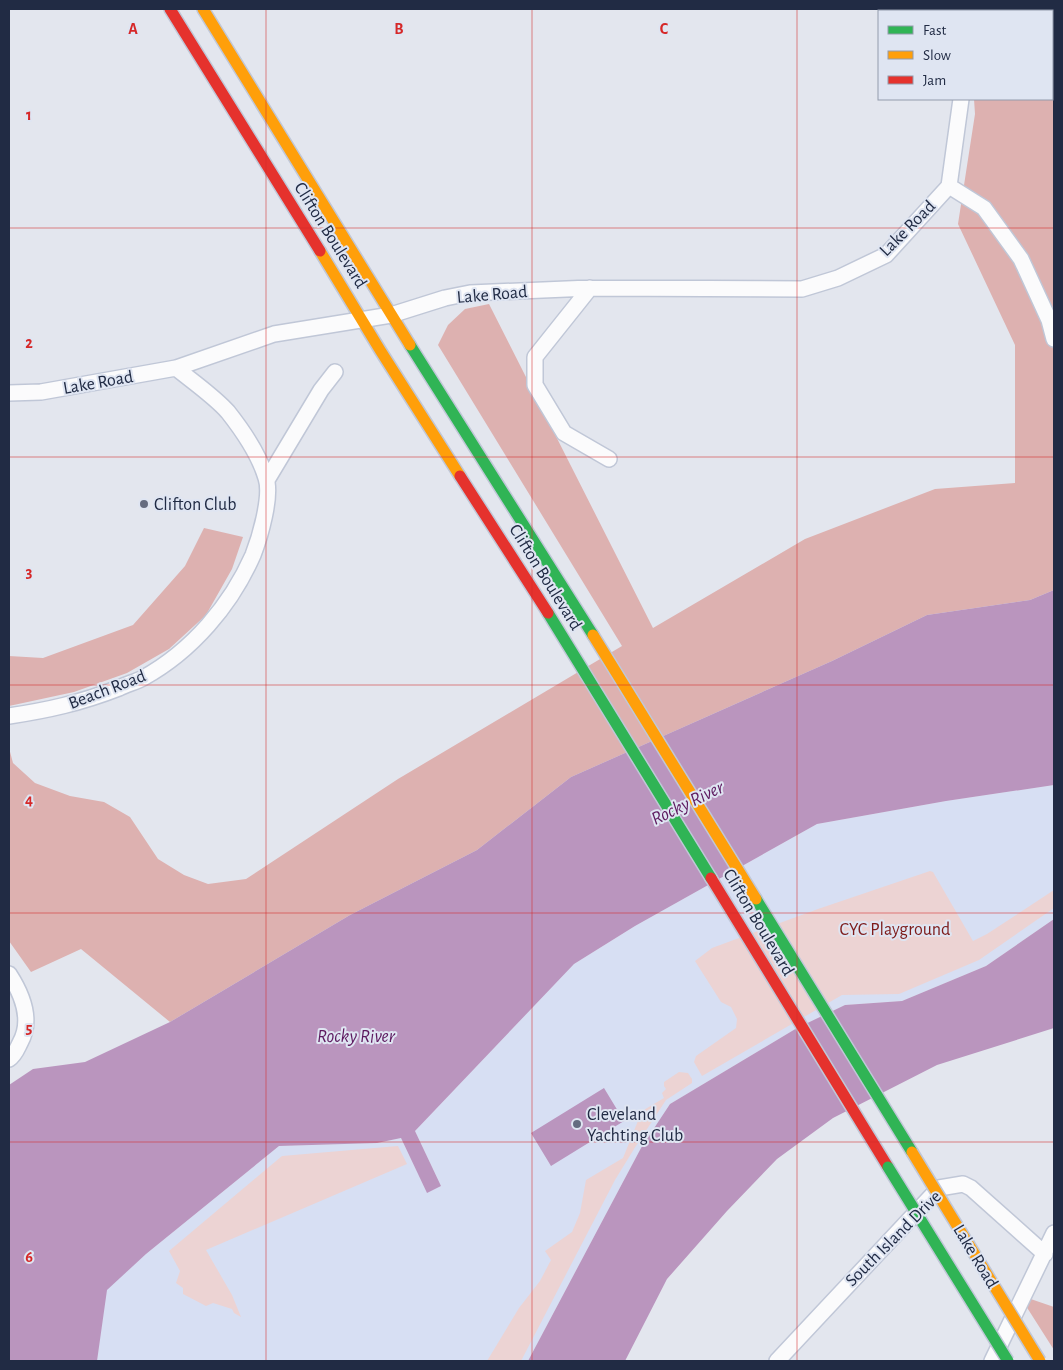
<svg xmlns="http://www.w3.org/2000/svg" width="1063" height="1370" font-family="'Alegreya Sans',sans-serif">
	<rect width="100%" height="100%" fill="#e3e6ee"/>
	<path fill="#d7dff3" d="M 1054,785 L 1054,919 L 986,966 L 902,1001 L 845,1005 L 797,1028 L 670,1104 L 641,1148 L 528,1361 L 97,1361 L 106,1290 L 146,1254 L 279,1146 L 377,1143 L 401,1138 L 427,1192 L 441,1186 L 415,1131 L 574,964 L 635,926 L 817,824 L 946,801 Z"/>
	<path fill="#ecd3d3" d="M 930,871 L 933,872 L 973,941 L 987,934 L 1054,890 L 1054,908 L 979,960 L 899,994 L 842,995 L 702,1076 L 694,1062 L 696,1056 L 736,1028 L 737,1019 L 731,1007 L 721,1002 L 695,961 L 712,948 L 818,909 Z
		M 679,1072 L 688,1073 L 692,1079 L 692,1083 L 666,1100 L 634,1149 L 615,1180 L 521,1361 L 487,1361 L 519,1308 L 540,1281 L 551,1260 L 545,1251 L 572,1232 L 580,1213 L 586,1180 L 623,1158 L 642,1111 L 664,1098 L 662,1093 L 666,1089 L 664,1086 L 664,1082 Z
		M 398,1146 L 407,1164 L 206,1250 L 232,1295 L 241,1317 L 234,1313 L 232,1309 L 213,1303 L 206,1306 L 183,1294 L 183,1288 L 176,1283 L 180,1271 L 169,1251 L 282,1156 Z"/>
	<path fill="#ddb1b0" d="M 953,9 L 1054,9 L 1054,590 L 1030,600 L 927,615 L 832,661 L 571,777 L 477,850 L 350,915 L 170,1022 L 81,949 L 31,972 L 9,941 L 9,748 L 13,763 L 35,783 L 70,796 L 104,802 L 130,817 L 158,859 L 184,875 L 208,884 L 246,879 L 398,779 L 622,646 L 438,345 L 448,325 L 465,309 L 489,304 L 653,628 L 805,539 L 935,489 L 1015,483 L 1015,345 L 958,224 L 975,114 L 974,99 L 1052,99 L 1052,11 L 954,11 Z
		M 204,528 L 243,537 L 232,569 L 206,615 L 169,649 L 127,673 L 74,692 L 9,706 L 9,656 L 43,658 L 133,625 L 185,566 Z
		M 1019,1295 L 1054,1307 L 1054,1350 Z"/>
	<path fill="#ba95be" d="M 1054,590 L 1054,785 L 946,801 L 817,824 L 635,926 L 574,964 L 415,1131 L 441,1186 L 427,1193 L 401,1138 L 377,1143 L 279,1146 L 146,1254 L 107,1290 L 97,1361 L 9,1361 L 9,1085 L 33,1069 L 85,1062 L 170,1022 L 350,915 L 477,850 L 571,777 L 832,661 L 927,615 L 1030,600 Z
		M 1054,919 L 1054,1028 L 937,1065 L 833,1118 L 777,1159 L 727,1211 L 667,1279 L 625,1361 L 528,1361 L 641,1148 L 670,1104 L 797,1028 L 845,1005 L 902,1001 L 986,966 Z
		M 604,1088 L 624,1121 L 551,1166 L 531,1133 Z"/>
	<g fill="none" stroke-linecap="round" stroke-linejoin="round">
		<g stroke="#c0c7d7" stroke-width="18">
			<path id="street" d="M 938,9 L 939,11
				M 949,186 L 984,208 L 1021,259 L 1049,320 L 1054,339
				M 949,186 L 961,99
				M 590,288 L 535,357 L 535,385 L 564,433 L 609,459
				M 9,393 L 41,392 L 176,368 L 274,334 L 391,315 L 445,298 L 470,293 L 590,288 L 802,289 L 838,278 L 886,255 L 949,186
				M 267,480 L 321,390 L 335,372
				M 9,716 C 49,710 80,703 119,688 C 127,684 136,682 143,678 C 192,651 231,605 253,555 C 260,537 272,496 266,478 C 259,454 243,431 228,412 C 215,397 192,381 176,368
				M 9,974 C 22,994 33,1020 20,1043 C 17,1049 15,1055 9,1059
				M 777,1361 L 939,1188 L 963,1184 L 971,1188 L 1045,1254
				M 992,1361 L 1054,1233"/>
		</g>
		<g stroke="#c0c7d7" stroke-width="14">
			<path id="fast" d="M 410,345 L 593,635
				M 548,613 L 711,878
				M 756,899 L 912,1152"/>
		</g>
		<g stroke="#c0c7d7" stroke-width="14">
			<path id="slow" d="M 203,9 L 410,345
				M 320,251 L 380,350 L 460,476
				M 593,635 L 756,899"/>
		</g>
		<g stroke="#c0c7d7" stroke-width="14">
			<path id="jam" d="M 170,9 L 320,251
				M 460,476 L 548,613
				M 711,878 L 888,1167"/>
		</g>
		<use href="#street" stroke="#fbfbfc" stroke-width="15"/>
		<use href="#fast" stroke="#30b455" stroke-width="11"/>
		<use href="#slow" stroke="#ff9f0a" stroke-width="11"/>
		<use href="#jam" stroke="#e5322d" stroke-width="11"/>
		<path stroke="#cacbcf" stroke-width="4" stroke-dasharray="10 5" stroke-linecap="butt" d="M 1033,9 L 1034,11
			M 1052,88 L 1054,98"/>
		<g stroke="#c0c7d7" stroke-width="14" stroke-linecap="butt">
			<path id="fast-bridge" d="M 888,1167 L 1008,1361"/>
		</g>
		<g stroke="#c0c7d7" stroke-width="14" stroke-linecap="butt">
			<path id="slow-bridge" d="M 912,1152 L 1040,1361"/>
		</g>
		<use href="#fast-bridge" stroke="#30b455" stroke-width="11"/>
		<use href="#slow-bridge" stroke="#ff9f0a" stroke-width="11"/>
	</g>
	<path fill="none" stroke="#d62828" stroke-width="1" stroke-opacity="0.55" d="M 266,9 L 266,1361M 532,9 L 532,1361M 797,9 L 797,1361M 9,228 L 1054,228M 9,457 L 1054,457M 9,685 L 1054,685M 9,913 L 1054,913M 9,1142 L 1054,1142"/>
	<g fill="#656c80" stroke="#dfe5f2" stroke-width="2">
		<circle cx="144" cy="504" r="5"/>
		<circle cx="577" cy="1124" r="5"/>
	</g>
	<g text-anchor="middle" stroke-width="4" stroke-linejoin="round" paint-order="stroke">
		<g font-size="18" fill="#212b44" stroke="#dfe5f2">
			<text transform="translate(907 228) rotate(-45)" y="6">Lake Road</text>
			<text transform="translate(331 235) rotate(58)" y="6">Clifton Boulevard</text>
			<text transform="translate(492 294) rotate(-5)" y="6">Lake Road</text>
			<text transform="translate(98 382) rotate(-10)" y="6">Lake Road</text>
			<text transform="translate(546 577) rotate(58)" y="6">Clifton Boulevard</text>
			<text transform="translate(107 689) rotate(-21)" y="6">Beach Road</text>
			<text transform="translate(759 922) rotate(59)" y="6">Clifton Boulevard</text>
			<text transform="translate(893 1238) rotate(-45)" y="6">South Island Drive</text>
			<text transform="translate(976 1256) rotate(59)" y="6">Lake Road</text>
		</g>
		<g font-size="18" fill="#212b44" stroke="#dfe5f2" text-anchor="start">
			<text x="154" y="510">Clifton Club</text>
			<text x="587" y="1120">Cleveland<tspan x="587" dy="21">Yachting Club</tspan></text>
		</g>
		<g font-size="18" fill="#7d1b1a" stroke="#dfe5f2">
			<text x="895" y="935">CYC Playground</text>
		</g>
		<g font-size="19" font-style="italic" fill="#5d195f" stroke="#dfe5f2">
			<text transform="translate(687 802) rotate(-26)" y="7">Rocky River</text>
			<text x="356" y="1042">Rocky River</text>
		</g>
	</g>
	<g font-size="16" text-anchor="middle" font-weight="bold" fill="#d62828" stroke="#dfe5f2" stroke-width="4" stroke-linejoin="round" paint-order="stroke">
		<text x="133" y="34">A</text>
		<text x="399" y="34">B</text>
		<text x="664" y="34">C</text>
		<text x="29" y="120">1</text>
		<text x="29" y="348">2</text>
		<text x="29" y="577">3</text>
		<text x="29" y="805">4</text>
		<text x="29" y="1033">5</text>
		<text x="29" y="1262">6</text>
	</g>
	<rect width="1063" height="1370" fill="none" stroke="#212b44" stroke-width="20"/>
	<rect x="878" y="10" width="175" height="90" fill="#dfe5f2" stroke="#939bac"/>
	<rect x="888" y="26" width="25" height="8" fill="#30b455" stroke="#939bac"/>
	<text x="923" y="35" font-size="15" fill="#212b44">Fast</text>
	<rect x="888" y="51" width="25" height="8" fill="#ff9f0a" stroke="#939bac"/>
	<text x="923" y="60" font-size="15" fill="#212b44">Slow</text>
	<rect x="888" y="76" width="25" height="8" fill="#e5322d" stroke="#939bac"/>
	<text x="923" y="85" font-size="15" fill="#212b44">Jam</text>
</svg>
